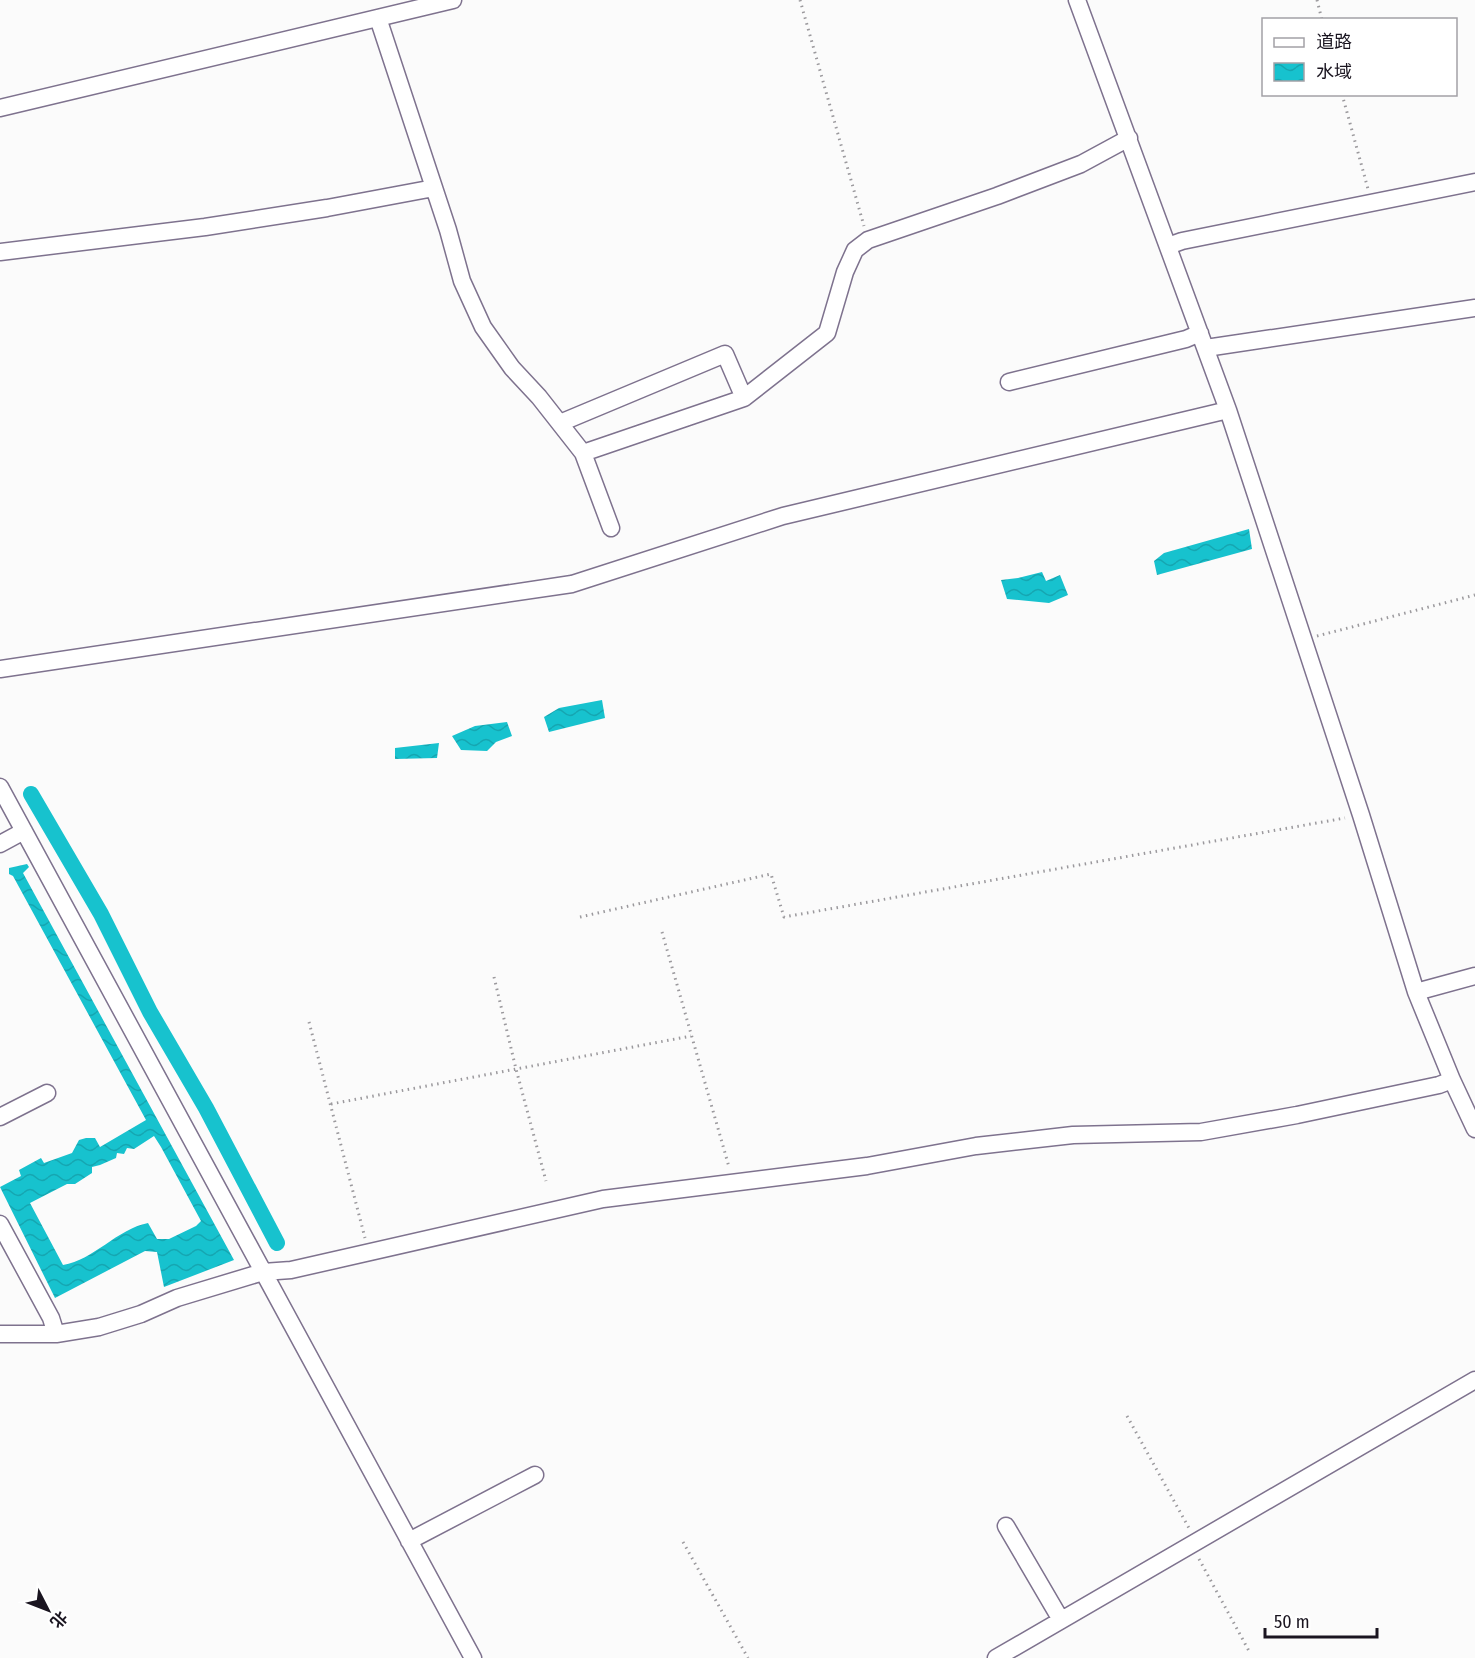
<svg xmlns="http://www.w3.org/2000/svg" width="1475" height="1658" font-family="'Fira Sans Condensed','Noto Sans SC',sans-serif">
	<defs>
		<pattern id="water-waves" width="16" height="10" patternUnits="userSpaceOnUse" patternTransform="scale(1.5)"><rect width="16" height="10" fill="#17c2ce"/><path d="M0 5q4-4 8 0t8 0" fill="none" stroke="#15a6b1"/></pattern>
	</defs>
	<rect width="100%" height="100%" fill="#fbfbfb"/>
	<path fill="url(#water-waves)" fill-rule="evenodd" d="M 1249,529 L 1252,549 L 1157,575 L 1154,561 L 1164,553 Z
		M 1042,572 L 1046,581 L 1060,575 L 1068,595 L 1049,603 L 1007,599 L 1001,580 L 1018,578 Z
		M 602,700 L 605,718 L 549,732 L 544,717 L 559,708 Z
		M 507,722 L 512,736 L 496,742 L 487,751 L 461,750 L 452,736 L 475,726 Z
		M 439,743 L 437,758 L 395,759 L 395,748 Z
		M 27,864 L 29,867 L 23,873 L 234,1260 L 164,1287 L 157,1252 L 145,1251 L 55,1298 L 0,1187 L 21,1176 L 19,1170 L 41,1158 L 44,1163 L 72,1153 L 79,1140 L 86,1138 L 95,1138 L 100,1147 L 146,1120 L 13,876 L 9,874 L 9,868 ZM 154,1136 L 161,1147 L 201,1221 L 196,1226 L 169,1239 L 157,1239 L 148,1223 C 117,1229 94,1260 63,1265 L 30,1203 L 67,1184 L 75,1184 L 92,1173 L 92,1167 L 100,1165 L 116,1158 L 117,1153 L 124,1154 L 127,1148 L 134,1149 Z"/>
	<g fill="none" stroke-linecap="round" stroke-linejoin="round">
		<path stroke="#17c2ce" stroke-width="16" d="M 31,794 L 101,914 L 150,1012 L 206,1108 L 277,1243"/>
		<g stroke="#7e728e" stroke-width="19">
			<path id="minor" d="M 1077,0 L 1228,410 L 1361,815 L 1416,992 L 1452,1080 L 1475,1129
				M 378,18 L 448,230 L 462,281 L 483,327 L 512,368 L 539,397 L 583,453 L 611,528
				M 0,108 L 453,0
				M 1168,246 L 1182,241 L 1475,182
				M 0,252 L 205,227 L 327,208 L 434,188
				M 1206,348 L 1475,308
				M 1009,382 L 1186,339 L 1200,333
				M 560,423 L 725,354 L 744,398
				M 583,453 L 744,398 L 827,333 L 845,272 L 855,250 L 868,240 L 997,196 L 1081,164 L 1129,138
				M 0,669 L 572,584 L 783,516 L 1228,410
				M 0,787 L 473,1658
				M 0,844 L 24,831
				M 1416,992 L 1475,976
				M 0,1117 L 47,1093
				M 0,1224 L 51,1318 L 56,1334
				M 0,1334 L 56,1334 L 99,1327 L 141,1314 L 177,1298 L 263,1272 L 291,1270 L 603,1199 L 867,1166 L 976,1146 L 1073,1135 L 1201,1132 L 1297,1115 L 1439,1085 L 1452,1080
				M 1006,1526 L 1061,1620
				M 409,1541 L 535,1475
				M 996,1658 L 1475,1380"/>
		</g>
		<path stroke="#9b999d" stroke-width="3" stroke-dasharray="1.5 4.5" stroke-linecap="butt" d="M 800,0 L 864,226
			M 1317,0 L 1322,20
			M 1342,94 L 1368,189
			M 1317,636 L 1475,595
			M 580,917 L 771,874 L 784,917 L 1345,818
			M 662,932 L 729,1167
			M 494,977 L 516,1069 L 546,1181
			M 309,1022 L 365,1238
			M 331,1104 L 691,1036
			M 1127,1416 L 1190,1530
			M 683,1542 L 748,1658
			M 1199,1559 L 1249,1651"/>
		<use href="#minor" stroke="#fff" stroke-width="16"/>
	</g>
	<rect x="1262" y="18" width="195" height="78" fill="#ffffff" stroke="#a3a1a6" stroke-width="1.5"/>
	<rect x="1274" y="38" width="30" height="9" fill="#ffffff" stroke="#a3a1a6" stroke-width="1.5"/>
	<text x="1316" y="48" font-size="18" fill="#1a1520">道路</text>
	<rect x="1274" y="63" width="30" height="18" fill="url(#water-waves)" stroke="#a3a1a6" stroke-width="1.5"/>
	<text x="1316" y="78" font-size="18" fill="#1a1520">水域</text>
	<g transform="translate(48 1610) rotate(132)" stroke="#ffffff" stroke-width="4.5" paint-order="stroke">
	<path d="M0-4.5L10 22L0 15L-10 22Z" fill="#1a1520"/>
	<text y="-9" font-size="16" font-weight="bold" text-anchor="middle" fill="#1a1520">北</text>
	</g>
	<path d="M1265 1628v9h112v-9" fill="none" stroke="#1a1520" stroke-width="3"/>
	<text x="1274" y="1628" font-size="18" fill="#1a1520" stroke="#ffffff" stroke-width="4.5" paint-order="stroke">50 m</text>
</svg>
